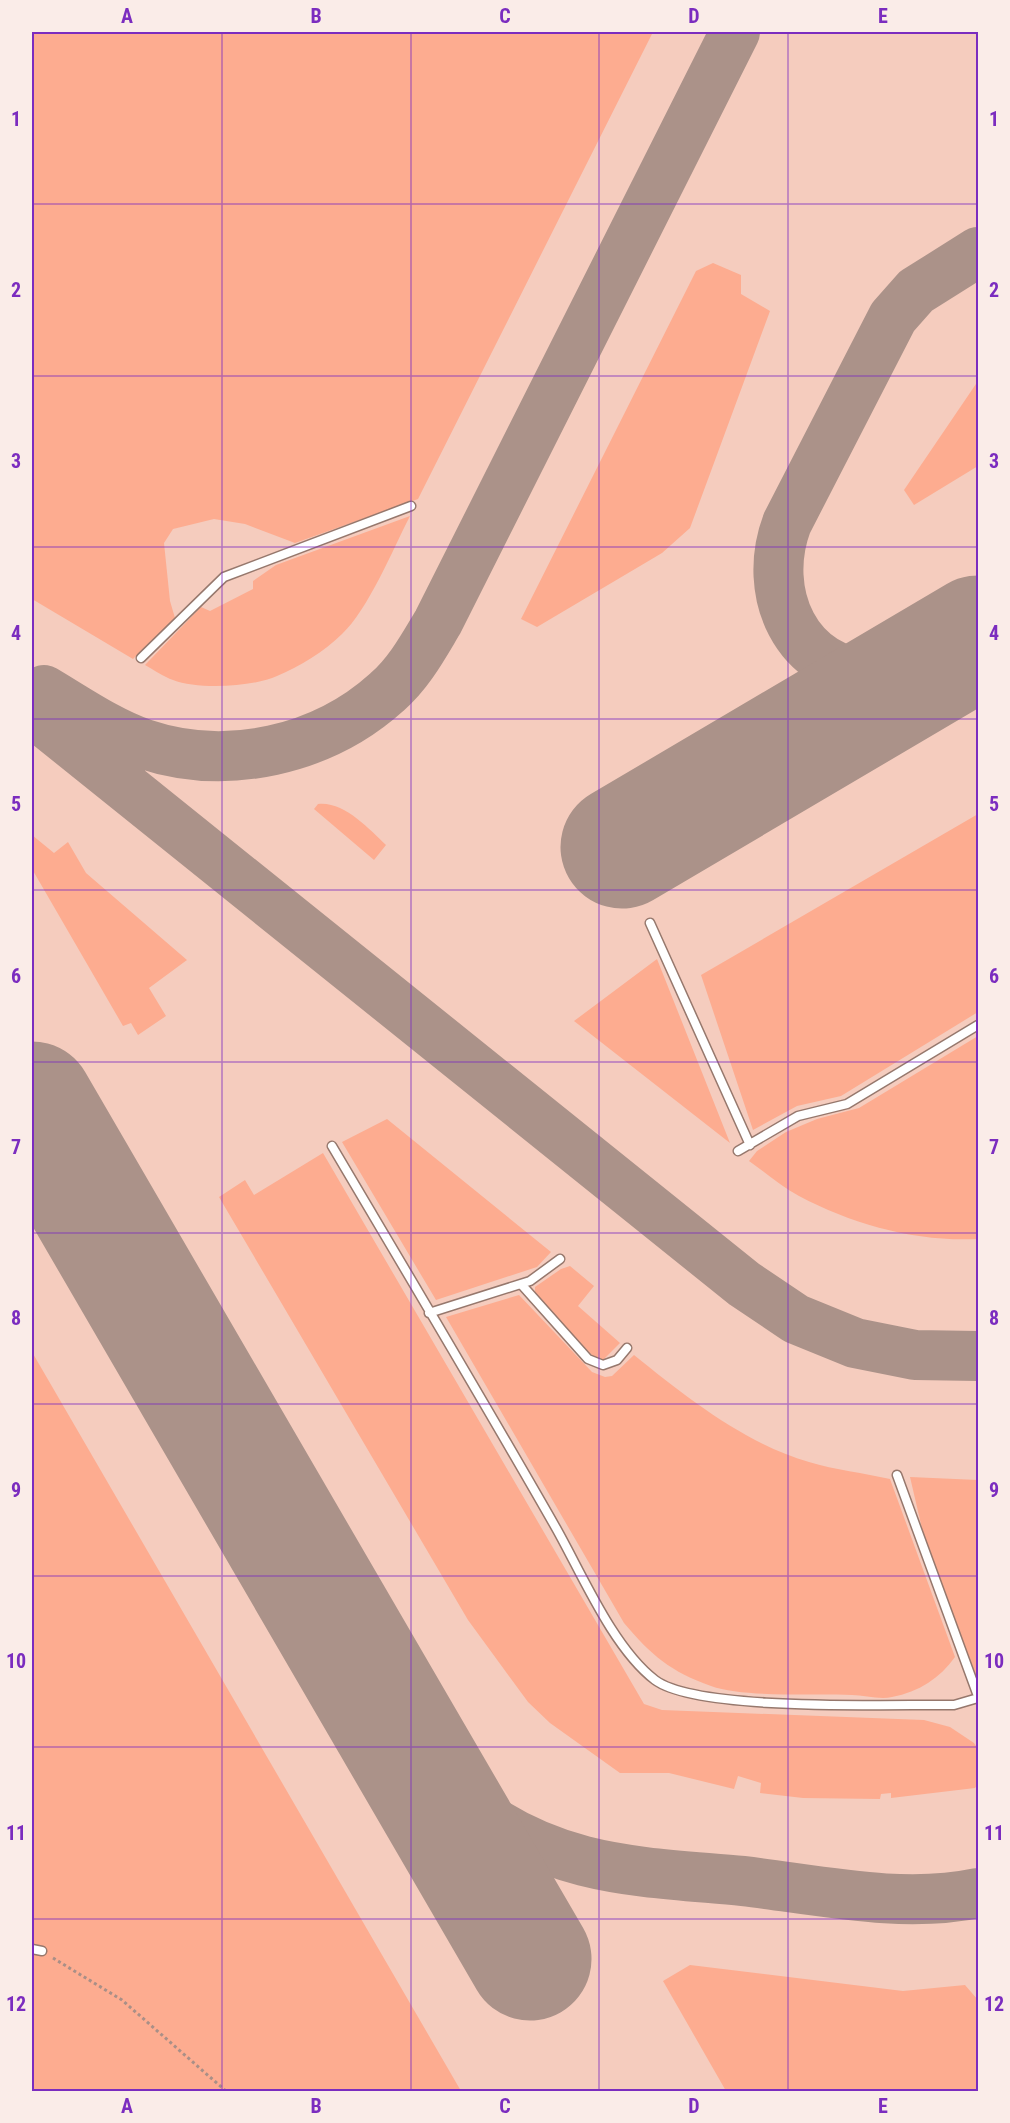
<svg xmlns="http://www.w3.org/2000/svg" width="1010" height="2123" font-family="'Roboto Condensed',sans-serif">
	<rect width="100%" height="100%" fill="#fcdacf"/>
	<path fill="#f5ccbe" d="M 32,32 L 978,32 L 978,2091 L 32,2091 Z"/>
	<path fill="#fdac90" d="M 32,32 L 653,32 L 418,499 L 295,543 L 245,524 L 214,519 L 173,529 L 164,543 L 170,601 L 175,618 L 133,659 L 32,599 Z
		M 713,263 L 741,275 L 741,294 L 770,311 L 690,528 L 662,553 L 537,627 L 521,619 L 696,271 Z
		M 978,381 L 978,466 L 914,505 L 904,490 Z
		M 410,516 C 393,549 368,610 342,634 C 325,651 299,667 277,676 C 253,687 198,690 173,680 C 164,677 154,670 145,665 L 201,607 L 210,611 L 253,589 L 253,581 L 276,565 Z
		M 318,804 C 344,801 369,829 386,845 L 374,860 L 314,809 Z
		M 978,814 L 978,1012 L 841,1096 L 797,1106 L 753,1130 L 701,975 Z
		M 32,835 L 54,853 L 68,842 L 86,873 L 187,960 L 149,988 L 166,1016 L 138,1035 L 131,1023 L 123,1026 L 32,869 Z
		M 657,959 L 730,1143 L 574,1021 Z
		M 978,1036 L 978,1239 C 916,1242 854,1225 799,1196 C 782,1187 766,1173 749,1161 L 757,1151 L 786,1132 L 817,1119 L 859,1108 Z
		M 387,1119 L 551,1252 L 537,1267 L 436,1300 L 342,1142 Z
		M 323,1153 L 644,1704 L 662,1710 L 924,1720 L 950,1727 L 974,1743 L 978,1749 L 978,1784 L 975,1788 L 891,1798 L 891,1793 L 881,1794 L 880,1799 L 803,1798 L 760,1793 L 761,1783 L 738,1776 L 734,1789 L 669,1773 L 620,1773 L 550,1723 L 528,1702 L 468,1620 L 219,1197 L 245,1180 L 254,1195 Z
		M 570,1266 L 594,1286 L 578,1306 L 620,1343 L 604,1359 L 596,1359 L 590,1353 L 535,1294 L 535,1287 L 561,1269 Z
		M 519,1295 L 592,1372 L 605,1377 L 612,1376 L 634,1355 C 686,1397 744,1443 809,1462 C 835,1470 864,1473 890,1479 L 955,1657 C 940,1678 919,1692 892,1697 C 880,1700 864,1695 852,1695 C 815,1693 743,1698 711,1686 C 671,1672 651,1655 624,1623 L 446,1317 Z
		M 32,1352 L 461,2091 L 32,2091 Z
		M 910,1477 L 978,1480 L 978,1685 L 924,1537 Z
		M 690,1965 L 903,1991 L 965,1985 L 978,2000 L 978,2091 L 726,2091 L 663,1981 Z"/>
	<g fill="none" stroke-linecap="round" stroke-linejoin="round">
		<path stroke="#ab9289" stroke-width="50" d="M 927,668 C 910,671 893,675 876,675 C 795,673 761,592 787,523 L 893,317 L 916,291 L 978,252
			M 44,690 C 76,709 109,732 144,744 C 227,772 323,750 387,692 C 409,673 423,647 438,622 L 735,32
			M 32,712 L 744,1284 L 796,1319 L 855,1343 L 915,1355 L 978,1356
			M 379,1699 C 410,1742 439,1789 485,1817 C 515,1837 549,1852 584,1861 C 635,1874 691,1876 743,1881 C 819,1890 902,1909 978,1893"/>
		<path stroke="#ab9289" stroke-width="123" d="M 622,847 L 978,637
			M 32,1103 L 530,1959"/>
		<g stroke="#96786d" stroke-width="11">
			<path id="lane" d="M 141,658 L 224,577 L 411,506
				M 650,923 L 750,1145
				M 332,1146 C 407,1273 483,1400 556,1528 C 582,1574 613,1648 655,1680 C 698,1712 893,1704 954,1705 L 978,1698
				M 738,1151 L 798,1116 L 847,1104 L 978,1025
				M 521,1284 L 588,1359 L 603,1365 L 617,1360 L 627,1348
				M 429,1313 L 530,1281 L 560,1259
				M 897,1475 L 978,1696
				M 32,1949 L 42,1951"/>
		</g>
		<path stroke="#a98f87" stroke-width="3" stroke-dasharray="3 3" stroke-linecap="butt" d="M 53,1958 L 122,2000 L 227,2092"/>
		<use href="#lane" stroke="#fff" stroke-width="8"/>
	</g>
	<path fill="none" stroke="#7b2cbf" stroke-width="1.5" stroke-opacity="0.55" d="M 222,32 L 222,2092M 411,32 L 411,2092M 599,32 L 599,2092M 788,32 L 788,2092M 32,204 L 978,204M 32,376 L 978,376M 32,547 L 978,547M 32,719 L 978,719M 32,890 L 978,890M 32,1062 L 978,1062M 32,1233 L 978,1233M 32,1404 L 978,1404M 32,1576 L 978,1576M 32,1747 L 978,1747M 32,1919 L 978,1919"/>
	<rect width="1010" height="2123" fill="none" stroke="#faece8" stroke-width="66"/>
	<rect x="33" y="33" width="944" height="2057" fill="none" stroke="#7b2cbf" stroke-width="2"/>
	<g font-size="20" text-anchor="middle" font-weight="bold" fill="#7b2cbf">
		<text x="127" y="23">A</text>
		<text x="316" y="23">B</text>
		<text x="505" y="23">C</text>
		<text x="694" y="23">D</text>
		<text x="883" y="23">E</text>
		<text x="16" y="126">1</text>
		<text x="994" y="126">1</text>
		<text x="16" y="297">2</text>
		<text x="994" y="297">2</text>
		<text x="16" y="468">3</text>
		<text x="994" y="468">3</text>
		<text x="16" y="640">4</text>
		<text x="994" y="640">4</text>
		<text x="16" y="811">5</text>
		<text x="994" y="811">5</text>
		<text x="16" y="983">6</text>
		<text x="994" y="983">6</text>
		<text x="16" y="1154">7</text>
		<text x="994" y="1154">7</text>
		<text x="16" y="1325">8</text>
		<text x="994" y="1325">8</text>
		<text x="16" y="1497">9</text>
		<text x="994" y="1497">9</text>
		<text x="16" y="1668">10</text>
		<text x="994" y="1668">10</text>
		<text x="16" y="1840">11</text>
		<text x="994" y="1840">11</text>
		<text x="16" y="2011">12</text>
		<text x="994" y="2011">12</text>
		<text x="127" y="2113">A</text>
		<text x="316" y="2113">B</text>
		<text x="505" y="2113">C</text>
		<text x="694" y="2113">D</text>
		<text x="883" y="2113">E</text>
	</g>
</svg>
